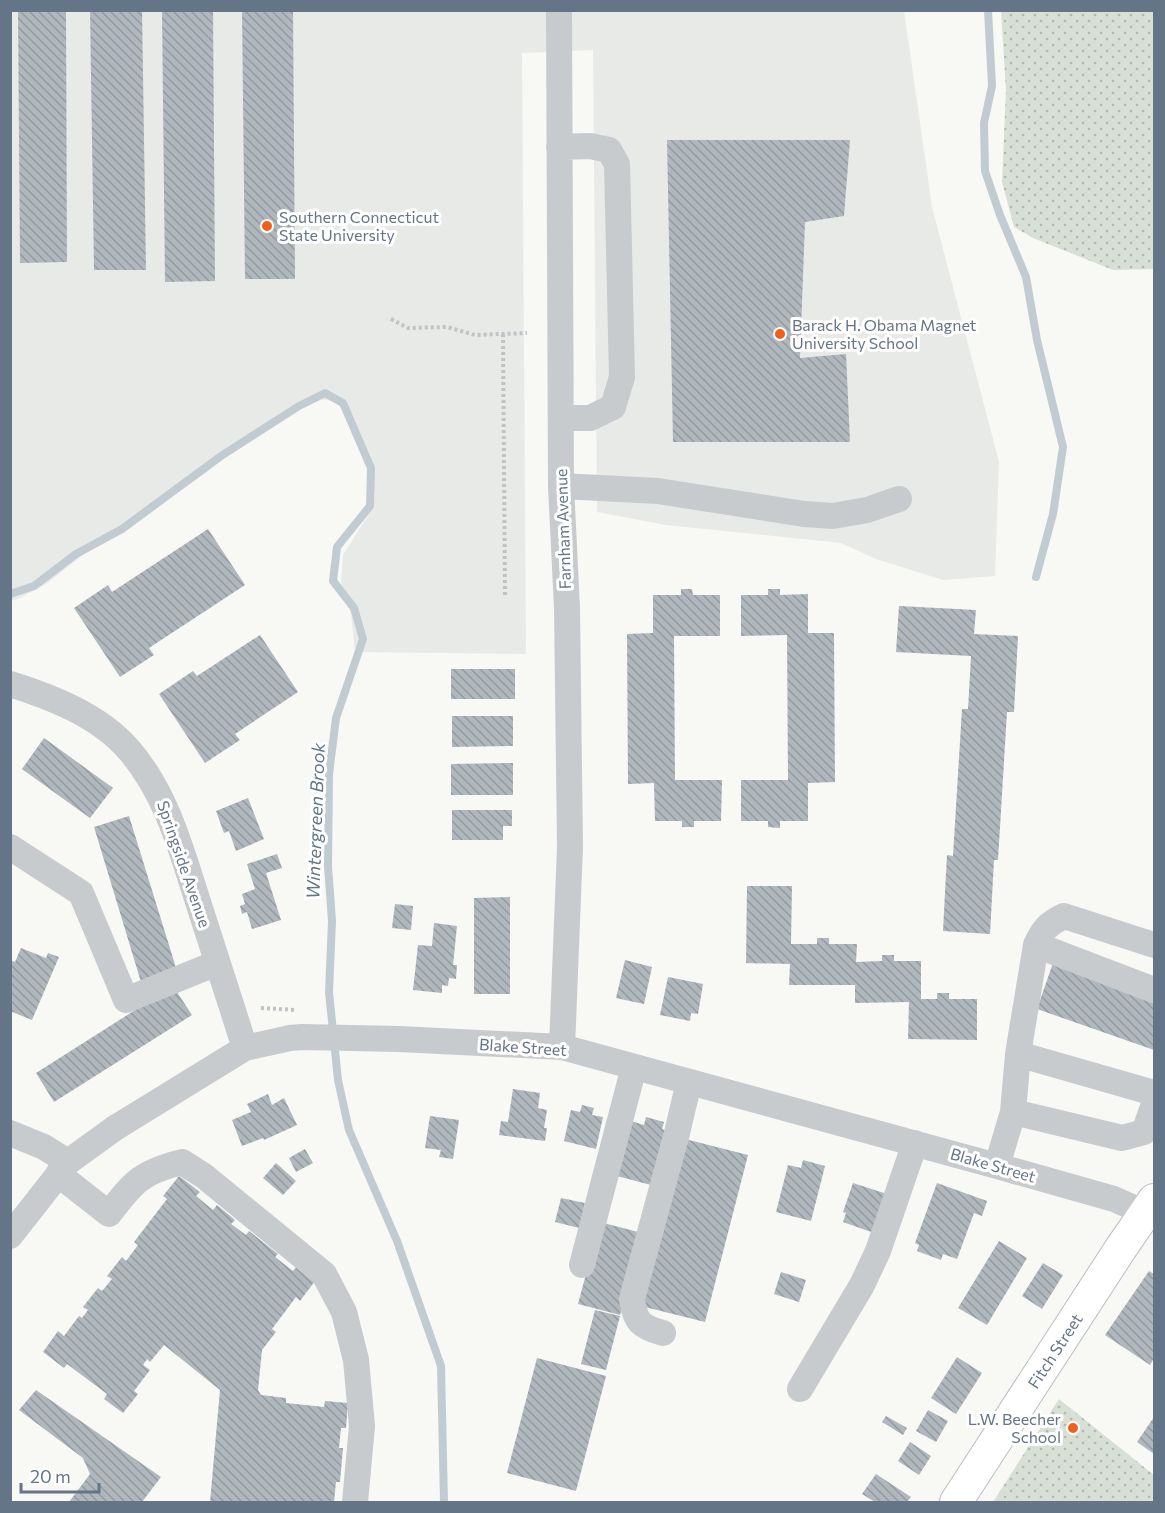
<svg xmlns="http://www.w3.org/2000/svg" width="1165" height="1513" font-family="Commissioner,sans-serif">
	<defs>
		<pattern id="grass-dots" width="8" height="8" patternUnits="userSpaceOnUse" patternTransform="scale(1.5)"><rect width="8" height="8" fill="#d8e0d5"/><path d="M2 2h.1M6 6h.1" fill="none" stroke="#b3bab3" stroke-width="1.8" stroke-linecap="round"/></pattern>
		<pattern id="building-back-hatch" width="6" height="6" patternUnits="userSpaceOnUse" patternTransform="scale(1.5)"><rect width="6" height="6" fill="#b0b8be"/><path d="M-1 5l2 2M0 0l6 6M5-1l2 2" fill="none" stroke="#939aa0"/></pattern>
	</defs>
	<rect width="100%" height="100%" fill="#f8f8f4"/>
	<path fill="#e8eae8" d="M 11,11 L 904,11 L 932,207 L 999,462 L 995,576 L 943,580 L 876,559 L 841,543 L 666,525 L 597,512 L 593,50 L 522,53 L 526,654 L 355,652 L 351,614 L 341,583 L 343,555 L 370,512 L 375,495 L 356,429 L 344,408 L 329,400 L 307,399 L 283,412 L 204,474 L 137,520 L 103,539 L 46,584 L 18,599 L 11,601 Z"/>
	<path fill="url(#grass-dots)" d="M 1001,11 L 1154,11 L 1154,269 L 1113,270 L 1033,238 L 1014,227 L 1002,182 L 1006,90 Z
		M 1059,1399 L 1154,1475 L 1154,1502 L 993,1502 Z"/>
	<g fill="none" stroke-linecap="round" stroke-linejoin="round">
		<path stroke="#c1ccd2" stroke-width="8" d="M 988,10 L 992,86 L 984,123 L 985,171 L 1000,215 L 1026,277 L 1037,340 L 1063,447 L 1053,514 L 1036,577
			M 10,594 L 34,586 L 76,554 L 122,529 L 221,456 L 299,406 L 325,393 L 343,403 L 371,468 L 370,506 L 337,547 L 333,581 L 354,608 L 363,639 L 336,718 L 329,774 L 328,866 L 332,921 L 329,992 L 338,1080 L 349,1130 L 397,1241 L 441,1366 L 444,1502"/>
	</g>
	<path fill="url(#building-back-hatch)" d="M 18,10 L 66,10 L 67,262 L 20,263 Z
		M 90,10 L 142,10 L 146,270 L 94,270 Z
		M 162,10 L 213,10 L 215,281 L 165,282 Z
		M 242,10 L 293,10 L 295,279 L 245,279 Z
		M 667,140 L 850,140 L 844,216 L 805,222 L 800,358 L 846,354 L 850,442 L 673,442 Z
		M 208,529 L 245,585 L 149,648 L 154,655 L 120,677 L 74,608 L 108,585 L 112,592 Z
		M 681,589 L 692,589 L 693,595 L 720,595 L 720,636 L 674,636 L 675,780 L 722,780 L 721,821 L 694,821 L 694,827 L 682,827 L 682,821 L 655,821 L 654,783 L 628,784 L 627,634 L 653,633 L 653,595 L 681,595 Z
		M 768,589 L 780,589 L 780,595 L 808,594 L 808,633 L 834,633 L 835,782 L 808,783 L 808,821 L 780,821 L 780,828 L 768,827 L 768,821 L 741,821 L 741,780 L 788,780 L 787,635 L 741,636 L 741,595 L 768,595 Z
		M 899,606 L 976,610 L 974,634 L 1018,636 L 1014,712 L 1007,712 L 998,860 L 994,860 L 990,934 L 943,931 L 947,855 L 953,856 L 962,709 L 968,709 L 971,656 L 896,652 Z
		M 260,635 L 298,692 L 235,734 L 240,740 L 205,763 L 159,694 L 193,671 L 197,676 Z
		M 451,669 L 515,669 L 515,699 L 451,699 Z
		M 452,716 L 513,716 L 513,746 L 452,747 Z
		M 44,738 L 113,788 L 90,818 L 22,769 Z
		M 513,763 L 513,795 L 451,795 L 451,764 Z
		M 248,798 L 264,839 L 236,851 L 229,831 L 224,833 L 216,811 Z
		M 452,810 L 512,810 L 512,826 L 503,826 L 503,840 L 452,840 Z
		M 129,816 L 177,971 L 141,982 L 94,827 Z
		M 277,854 L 282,868 L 266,873 L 281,920 L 252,929 L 247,912 L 242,914 L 240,906 L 245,904 L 242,894 L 255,889 L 247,864 Z
		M 747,886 L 792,886 L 791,944 L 817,944 L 817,938 L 829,938 L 829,944 L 857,944 L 856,962 L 882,961 L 882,955 L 894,955 L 894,961 L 921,961 L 921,999 L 937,999 L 937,993 L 949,993 L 949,999 L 977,999 L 977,1040 L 908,1039 L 909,1002 L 855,1003 L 855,985 L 789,985 L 790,964 L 746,963 Z
		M 510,897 L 510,994 L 474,994 L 474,898 Z
		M 395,904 L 413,906 L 411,930 L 392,928 Z
		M 434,923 L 457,926 L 453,965 L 457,965 L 456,979 L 449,978 L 448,986 L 442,985 L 442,993 L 413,990 L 418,945 L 432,946 Z
		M 21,948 L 46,958 L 48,953 L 59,957 L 32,1020 L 10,1011 L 10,960 L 15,962 Z
		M 625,960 L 652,967 L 644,1004 L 616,998 Z
		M 1053,963 L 1154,998 L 1154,1050 L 1037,1009 Z
		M 668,977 L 703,984 L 698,1014 L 691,1013 L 690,1021 L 660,1015 Z
		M 173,986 L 192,1015 L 54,1102 L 36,1073 Z
		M 513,1089 L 540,1093 L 538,1108 L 547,1110 L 544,1128 L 547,1128 L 545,1141 L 499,1135 L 501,1121 L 508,1122 Z
		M 268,1094 L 272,1105 L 284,1098 L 297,1125 L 264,1140 L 263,1138 L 242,1146 L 232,1120 L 251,1112 L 247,1104 Z
		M 582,1105 L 594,1108 L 592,1115 L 603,1117 L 596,1149 L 564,1141 L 571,1110 L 580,1112 Z
		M 430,1116 L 459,1120 L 453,1159 L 439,1157 L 441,1150 L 425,1148 Z
		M 646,1117 L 664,1122 L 662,1129 L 665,1130 L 651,1185 L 617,1176 L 622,1157 L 623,1158 L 631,1121 L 644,1125 Z
		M 685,1139 L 748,1155 L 705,1322 L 641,1306 Z
		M 305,1149 L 313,1163 L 296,1172 L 289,1158 Z
		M 803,1160 L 825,1166 L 811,1221 L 776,1212 L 788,1165 L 801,1168 Z
		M 276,1163 L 296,1181 L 283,1195 L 263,1178 Z
		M 179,1176 L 200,1192 L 196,1196 L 213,1210 L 217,1205 L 235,1220 L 231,1224 L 246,1235 L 249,1231 L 278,1254 L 275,1257 L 293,1271 L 297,1266 L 315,1281 L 300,1301 L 296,1297 L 272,1329 L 276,1332 L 262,1350 L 258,1390 L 261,1395 L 286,1398 L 286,1403 L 324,1407 L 325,1401 L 348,1403 L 346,1428 L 341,1428 L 339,1448 L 343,1448 L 340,1482 L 336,1482 L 334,1502 L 210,1502 L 220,1390 L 164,1345 L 150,1362 L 147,1359 L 143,1365 L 150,1370 L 134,1391 L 138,1394 L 123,1413 L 104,1399 L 107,1394 L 67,1364 L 64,1368 L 43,1352 L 58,1331 L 64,1336 L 79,1316 L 82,1318 L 88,1310 L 83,1307 L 98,1288 L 102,1291 L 112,1279 L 107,1276 L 122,1257 L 126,1261 L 138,1245 L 134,1242 L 167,1199 L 163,1196 Z
		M 853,1183 L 887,1194 L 874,1233 L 843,1222 L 846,1213 L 843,1212 Z
		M 937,1183 L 987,1201 L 982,1216 L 974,1213 L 957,1259 L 943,1254 L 941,1260 L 917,1251 L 919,1245 L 915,1243 Z
		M 561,1198 L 585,1203 L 579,1228 L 555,1222 Z
		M 600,1222 L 642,1233 L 620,1315 L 578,1304 Z
		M 999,1241 L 1027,1258 L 987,1325 L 958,1308 Z
		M 1043,1263 L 1063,1275 L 1042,1309 L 1022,1296 Z
		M 1149,1271 L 1154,1274 L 1154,1358 L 1150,1365 L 1105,1335 Z
		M 781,1272 L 806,1280 L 799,1302 L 774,1294 Z
		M 595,1310 L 620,1316 L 606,1370 L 581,1364 Z
		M 957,1357 L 982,1373 L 956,1414 L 931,1398 Z
		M 537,1358 L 606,1376 L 576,1491 L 507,1473 Z
		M 36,1390 L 161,1477 L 142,1502 L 69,1502 L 90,1474 L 83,1458 L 19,1410 Z
		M 928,1410 L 948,1421 L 936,1442 L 916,1431 Z
		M 886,1416 L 907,1428 L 903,1435 L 882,1422 Z
		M 1154,1417 L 1154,1454 L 1137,1442 Z
		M 910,1442 L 931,1456 L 919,1475 L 898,1461 Z
		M 876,1474 L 911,1497 L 907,1502 L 875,1502 L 862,1494 Z"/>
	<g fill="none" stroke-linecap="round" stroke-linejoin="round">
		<g stroke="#babec2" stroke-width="34">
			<path id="major" d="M 956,1502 L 1121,1248 L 1154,1200"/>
		</g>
		<path stroke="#c0c2c5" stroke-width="4" stroke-dasharray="3 3" stroke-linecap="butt" d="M 391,319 L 408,328 L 447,327 L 475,335 L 527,333
			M 503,334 L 505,596
			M 261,1008 L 296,1010"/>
		<path stroke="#c7cbce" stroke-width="26" d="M 559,10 L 561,486 L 567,608 L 570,847 L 562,1047
			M 559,147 L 590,146 L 609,150 L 617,164 L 622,377 L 613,407 L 590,418 L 561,418
			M 561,486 L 658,491 L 804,514 L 833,516 L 867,510 L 899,499
			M 10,684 C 52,697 100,716 129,750 C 168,795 182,853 200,908 C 215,955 230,1001 245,1048
			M 10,847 L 81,893 L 126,1000 L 217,963
			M 1036,945 L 1154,990
			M 1018,1054 L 1036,945 C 1043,929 1048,924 1064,916 L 1154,945
			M 1013,1112 L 1122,1138 L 1144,1132 L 1154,1104
			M 10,1133 L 44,1147 L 68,1162
			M 997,1166 L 1013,1112 L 1018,1054 L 1154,1093
			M 58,1174 L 109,1214 C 134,1181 142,1172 182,1162 L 204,1176 L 324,1274 L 344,1312 L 356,1360 L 362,1426 L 355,1502
			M 10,1236 L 68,1162 L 115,1128 L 245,1048 L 290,1038 L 302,1037 L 399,1039 L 562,1047 L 997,1166 L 1114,1199 L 1154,1217
			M 582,1265 L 634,1067
			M 663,1333 C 641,1327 635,1322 632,1299 L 677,1133 L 689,1082
			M 800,1389 L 862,1285 L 878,1251 L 915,1143"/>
		<use href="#major" stroke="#fff" stroke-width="32"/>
	</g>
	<g fill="#f25e1b" stroke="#fff" stroke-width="2">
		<circle cx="267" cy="226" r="6"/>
		<circle cx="780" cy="334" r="6"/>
		<circle cx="1073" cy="1428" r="6"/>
	</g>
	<g text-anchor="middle" stroke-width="6" stroke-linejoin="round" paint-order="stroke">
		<g font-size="16" fill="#647588" stroke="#fff" text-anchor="start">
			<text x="279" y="223">Southern Connecticut<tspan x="279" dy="18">State University</tspan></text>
			<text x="792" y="331">Barack H. Obama Magnet<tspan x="792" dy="18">University School</tspan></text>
			<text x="1061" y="1425" text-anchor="end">L.W. Beecher<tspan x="1061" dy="18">School</tspan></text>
		</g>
		<g font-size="16" fill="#647588" stroke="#fff">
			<text transform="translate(563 529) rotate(-92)" y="6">Farnham Avenue</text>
			<text transform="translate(184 864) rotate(71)" y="6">Springside Avenue</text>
			<text transform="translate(523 1047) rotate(4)" y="6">Blake Street</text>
			<text transform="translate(993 1165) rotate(16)" y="6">Blake Street</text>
			<text transform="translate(1055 1351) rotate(-57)" y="6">Fitch Street</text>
		</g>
		<g font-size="18" font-style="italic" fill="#607784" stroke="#fff">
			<text transform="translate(316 821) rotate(-88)" y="6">Wintergreen Brook</text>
		</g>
	</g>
	<rect width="1165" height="1513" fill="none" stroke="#647588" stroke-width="24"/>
	<path d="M21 1483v9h78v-9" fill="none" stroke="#647588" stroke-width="3"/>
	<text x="30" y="1483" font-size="18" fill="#647588" stroke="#ffffff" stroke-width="4.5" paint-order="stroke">20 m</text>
</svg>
